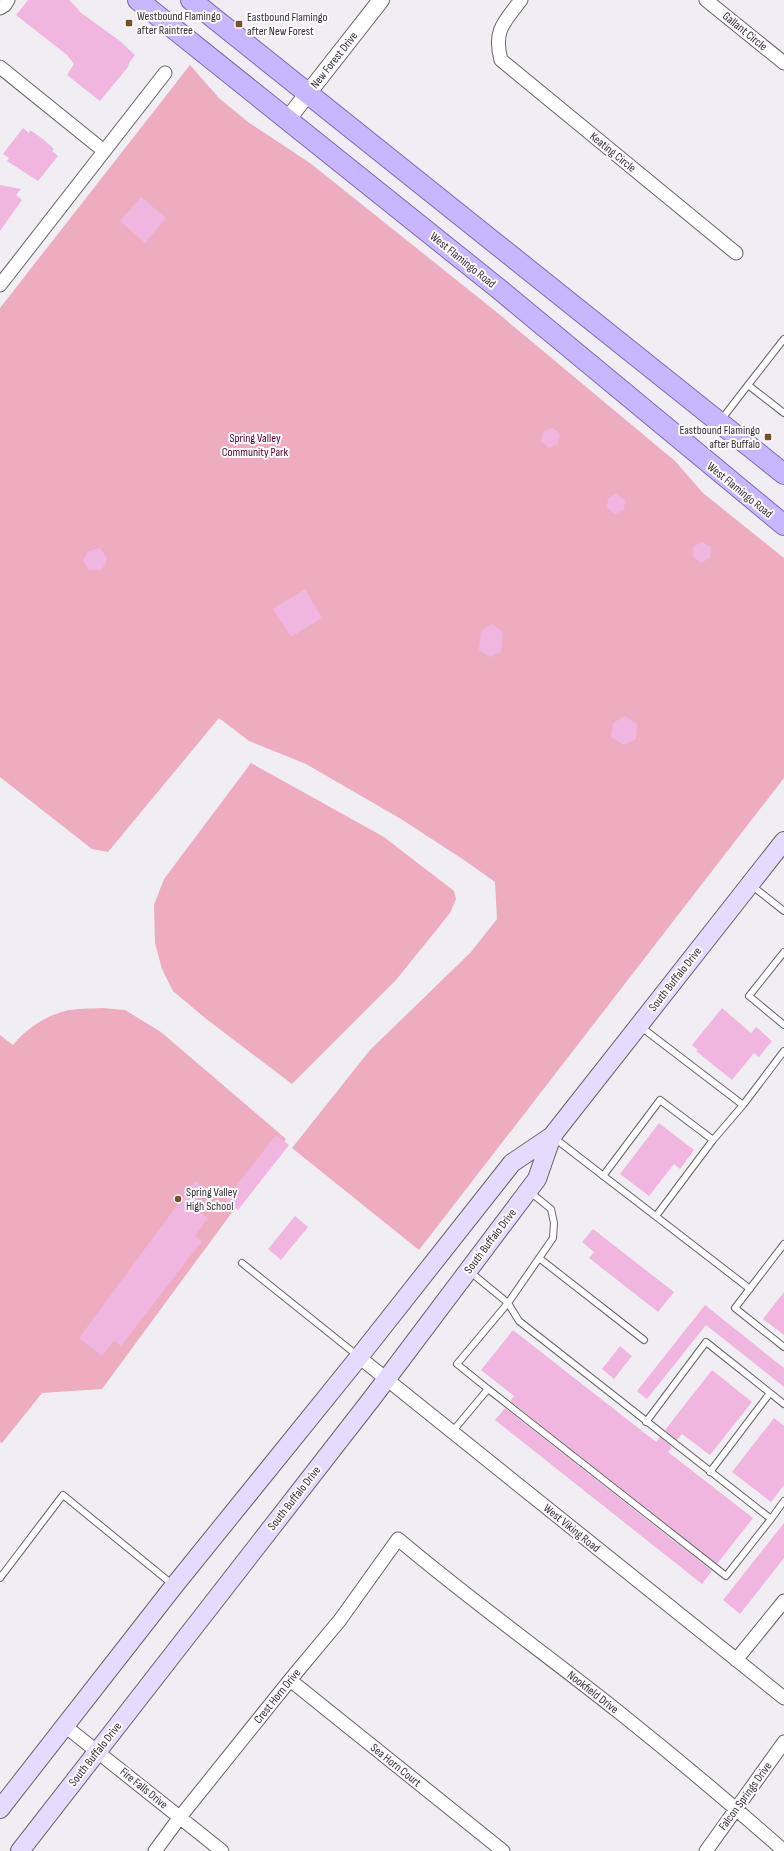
<svg xmlns="http://www.w3.org/2000/svg" width="784" height="1851" font-family="'Sofia Sans Condensed',sans-serif">
	<rect width="100%" height="100%" fill="#f1eef3"/>
	<path fill="#edacbf" d="M 190,65 L 219,98 L 248,122 L 310,163 L 494,310 L 675,461 L 703,493 L 784,558 L 784,778 L 419,1250 L 292,1148 L 370,1050 L 471,952 L 497,919 L 495,882 L 467,862 L 401,819 L 306,764 L 249,741 L 219,718 L 108,852 L 92,849 L 0,777 L 0,308 Z
		M 251,763 L 384,837 L 454,891 L 456,899 L 450,913 L 396,980 L 292,1084 L 205,1018 L 173,991 L 162,969 L 155,943 L 154,905 L 164,879 Z
		M 102,1008 L 125,1010 L 161,1032 L 286,1139 L 102,1389 L 42,1393 L 2,1443 L 0,1442 L 0,1035 L 13,1045 C 25,1030 45,1016 65,1011 C 76,1008 90,1009 102,1008 Z"/>
	<path fill="#f0b6df" d="M 28,0 L 69,0 L 77,8 L 80,12 L 120,41 L 135,55 L 129,63 L 128,67 L 100,101 L 67,75 L 74,64 L 67,55 L 16,15 Z
		M 23,128 L 29,133 L 30,130 L 43,139 L 54,149 L 52,151 L 58,156 L 38,181 L 7,161 L 9,158 L 3,154 Z
		M 0,185 L 21,189 L 16,195 L 22,200 L 0,231 Z
		M 141,197 L 166,218 L 145,243 L 120,221 Z
		M 553,428 L 560,434 L 558,444 L 549,448 L 541,441 L 543,431 Z
		M 616,494 L 625,500 L 624,510 L 615,514 L 607,508 L 608,498 Z
		M 702,542 L 711,547 L 710,558 L 701,563 L 693,557 L 693,547 Z
		M 100,548 L 107,558 L 102,570 L 89,570 L 83,561 L 88,551 Z
		M 305,589 L 322,618 L 291,637 L 273,609 Z
		M 492,624 L 503,632 L 501,652 L 490,657 L 479,650 L 481,630 Z
		M 625,716 L 637,724 L 636,739 L 624,745 L 611,737 L 613,723 Z
		M 722,1008 L 751,1033 L 756,1027 L 772,1041 L 759,1057 L 754,1053 L 732,1080 L 696,1051 L 698,1050 L 692,1045 Z
		M 659,1123 L 694,1150 L 680,1169 L 674,1164 L 649,1196 L 620,1174 Z
		M 276,1135 L 289,1145 L 238,1210 L 225,1200 Z
		M 195,1181 L 205,1189 L 192,1206 L 208,1218 L 195,1236 L 202,1241 L 121,1346 L 114,1341 L 102,1356 L 79,1338 Z
		M 295,1216 L 308,1227 L 281,1260 L 268,1249 Z
		M 593,1229 L 674,1292 L 658,1312 L 589,1258 L 594,1252 L 582,1242 Z
		M 784,1292 L 784,1335 L 763,1319 Z
		M 705,1305 L 784,1368 L 784,1387 L 706,1325 L 647,1399 L 637,1391 Z
		M 513,1330 L 656,1442 L 660,1437 L 672,1447 L 668,1452 L 753,1518 L 717,1564 L 510,1401 L 514,1396 L 481,1370 Z
		M 620,1346 L 632,1356 L 614,1379 L 602,1369 Z
		M 712,1370 L 752,1402 L 710,1455 L 682,1434 L 677,1440 L 665,1430 Z
		M 505,1408 L 712,1571 L 702,1584 L 495,1420 Z
		M 774,1418 L 784,1426 L 784,1485 L 771,1502 L 732,1472 Z
		M 784,1523 L 784,1558 L 740,1614 L 723,1600 Z"/>
	<g fill="none" stroke-linecap="round" stroke-linejoin="round">
		<g stroke="#676468" stroke-width="8">
			<path id="service" d="M 748,385 L 784,339
				M 721,420 L 748,385 L 784,413
				M 751,885 L 784,911
				M 784,952 L 749,996 L 784,1025
				M 641,1027 L 743,1105 L 784,1051
				M 553,1137 L 750,1289
				M 603,1176 L 660,1100 L 713,1140 L 743,1105
				M 656,1216 L 713,1140
				M 784,1244 L 735,1308 L 784,1347
				M 539,1258 L 644,1340
				M 242,1263 L 358,1356
				M 488,1389 L 726,1576 L 771,1519 L 519,1321 L 508,1303 L 553,1238 L 554,1223 L 551,1209 L 530,1192
				M 646,1422 L 706,1342 L 784,1404
				M 452,1432 L 488,1389 L 457,1364 L 508,1303 L 469,1271
				M 710,1472 L 770,1393
				M 771,1519 L 784,1501
				M 0,1578 L 63,1495 L 172,1584"/>
		</g>
		<g stroke="#676468" stroke-width="15">
			<path id="minor" d="M 521,0 C 504,22 493,31 501,60 L 736,253
				M 706,0 L 784,63
				M 0,8 L 5,5 L 8,0
				M 0,67 L 104,151
				M 0,285 L 165,73
				M 359,1357 L 784,1698
				M 736,1660 L 784,1601
				M 290,1680 L 503,1851
				M 65,1726 L 222,1851
				M 155,1851 L 180,1817 L 290,1680 L 340,1620 L 398,1539 C 470,1600 546,1654 620,1713 C 675,1757 730,1803 784,1851
				M 706,1851 L 784,1742"/>
		</g>
		<g stroke="#676468" stroke-width="18">
			<path id="tertiary" d="M 287,120 L 381,0"/>
		</g>
		<g stroke="#676468" stroke-width="20">
			<path id="secondary" d="M 0,1809 L 174,1586 L 359,1357 L 512,1163 L 552,1136 L 784,841
				M 20,1851 L 373,1397 L 537,1179 L 552,1136"/>
		</g>
		<g stroke="#7d69b7" stroke-width="22">
			<path id="primary" d="M 138,0 L 499,289 L 784,525
				M 191,0 L 784,474"/>
		</g>
		<use href="#service" stroke="#fff" stroke-width="6"/>
		<use href="#minor" stroke="#fff" stroke-width="13"/>
		<use href="#tertiary" stroke="#fff" stroke-width="16"/>
		<use href="#secondary" stroke="#e4dbff" stroke-width="18"/>
		<use href="#primary" stroke="#c8b7fe" stroke-width="20"/>
	</g>
	<g fill="#74512a" stroke="#fefbff" stroke-width="1.5">
		<rect x="125" y="19" width="8" height="8" rx="2"/>
		<rect x="235" y="20" width="8" height="8" rx="2"/>
		<rect x="764" y="433" width="8" height="8" rx="2"/>
		<circle cx="178" cy="1199" r="4"/>
	</g>
	<g text-anchor="middle" stroke-width="4" stroke-linejoin="round" paint-order="stroke">
		<g font-size="12" fill="#343234" stroke="#fefbff" text-anchor="start">
			<text x="137" y="20">Westbound Flamingo<tspan x="137" dy="14">after Raintree</tspan></text>
			<text x="247" y="21">Eastbound Flamingo<tspan x="247" dy="14">after New Forest</tspan></text>
			<text x="760" y="434" text-anchor="end">Eastbound Flamingo<tspan x="760" dy="14">after Buffalo</tspan></text>
			<text x="186" y="1196">Spring Valley<tspan x="186" dy="14">High School</tspan></text>
		</g>
		<g font-size="12" fill="#343234" stroke="#fefbff">
			<text transform="translate(745 31) rotate(39)" y="4">Gallant Circle</text>
			<text transform="translate(334 60) rotate(-52)" y="4">New Forest Drive</text>
			<text transform="translate(613 152) rotate(39)" y="4">Keating Circle</text>
			<text transform="translate(463 260) rotate(39)" y="4">West Flamingo Road</text>
			<text transform="translate(740 490) rotate(39)" y="4">West Flamingo Road</text>
			<text transform="translate(675 979) rotate(-52)" y="4">South Buffalo Drive</text>
			<text transform="translate(490 1241) rotate(-53)" y="4">South Buffalo Drive</text>
			<text transform="translate(294 1498) rotate(-52)" y="4">South Buffalo Drive</text>
			<text transform="translate(572 1528) rotate(39)" y="4">West Viking Road</text>
			<text transform="translate(593 1692) rotate(38)" y="4">Nookfield Drive</text>
			<text transform="translate(277 1696) rotate(-51)" y="4">Crest Horn Drive</text>
			<text transform="translate(95 1754) rotate(-52)" y="4">South Buffalo Drive</text>
			<text transform="translate(396 1765) rotate(39)" y="4">Sea Horn Court</text>
			<text transform="translate(144 1788) rotate(39)" y="4">Fire Falls Drive</text>
			<text transform="translate(745 1796) rotate(-54)" y="4">Falcon Springs Drive</text>
		</g>
		<g font-size="12" fill="#540129" stroke="#fefbff">
			<text x="255" y="442">Spring Valley<tspan x="255" dy="14">Community Park</tspan></text>
		</g>
	</g>
</svg>
